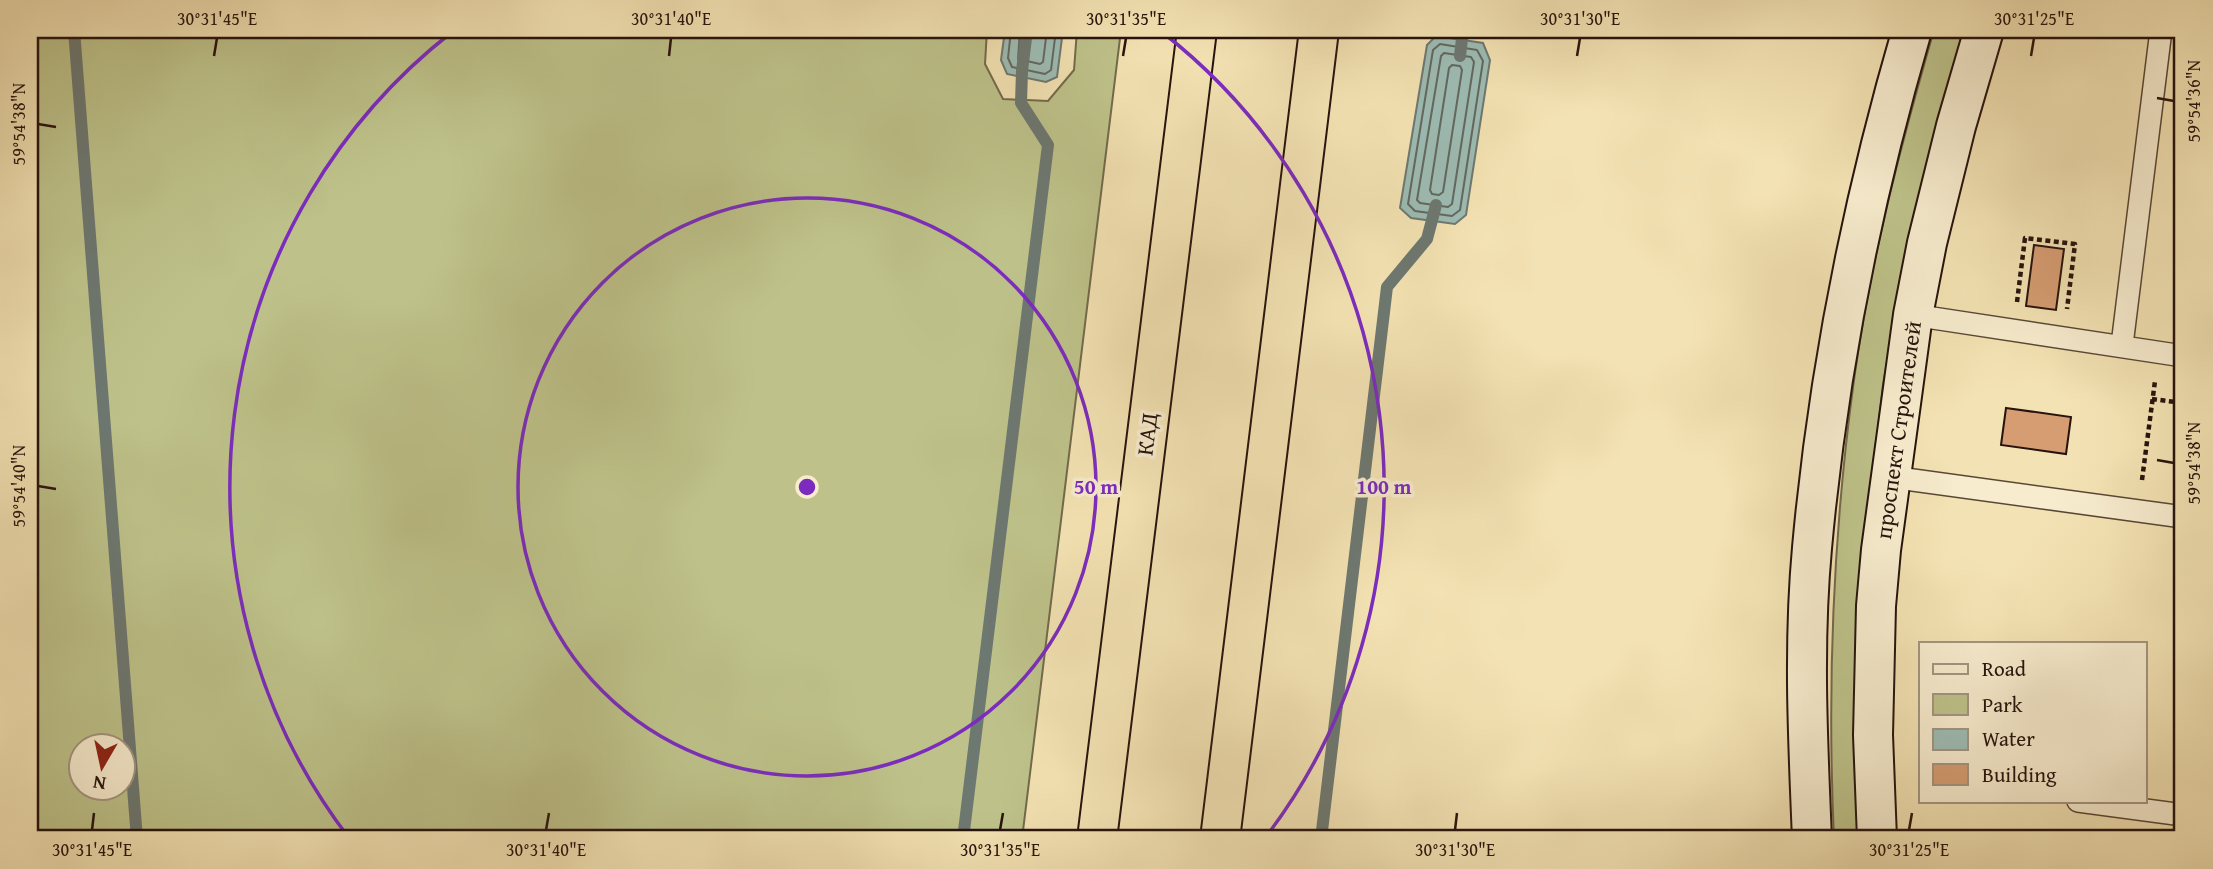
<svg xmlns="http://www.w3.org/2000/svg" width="2213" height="869" font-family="'Gentium Book Plus',serif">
	<rect width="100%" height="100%" fill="#f3e2b3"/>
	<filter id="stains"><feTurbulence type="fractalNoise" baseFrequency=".00286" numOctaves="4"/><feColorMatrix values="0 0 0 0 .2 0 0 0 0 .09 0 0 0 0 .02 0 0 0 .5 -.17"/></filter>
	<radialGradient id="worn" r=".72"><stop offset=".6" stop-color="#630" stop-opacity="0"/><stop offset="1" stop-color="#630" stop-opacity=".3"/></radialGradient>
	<path fill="#bec28a" stroke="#726a4c" stroke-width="2" fill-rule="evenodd" d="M 30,30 L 987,30 L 985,64 L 1003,99 L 1048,101 L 1074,70 L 1077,30 L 1121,30 L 1022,839 L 30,839 ZM 80,746 L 122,746 L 122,788 L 80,788 Z
		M 1934,30 L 1964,30 L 1946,94 L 1899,292 L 1883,385 L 1869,506 L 1862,839 L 1834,839 C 1827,686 1833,533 1854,380 C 1870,261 1901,145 1934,30 Z"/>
	<path fill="#9dbcb4" stroke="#6d7871" stroke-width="2" d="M 1005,30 L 1063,30 L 1057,77 L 1046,82 L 1007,74 L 1001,60 Z
		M 1436,36 L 1483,43 L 1490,60 L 1466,215 L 1455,224 L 1411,218 L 1400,208 L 1427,45 Z"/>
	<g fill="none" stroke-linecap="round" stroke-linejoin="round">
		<path stroke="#626860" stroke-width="2" d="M 1011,30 L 1008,58 L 1012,67 L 1045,74 L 1051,70 L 1056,30
			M 1020,30 L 1018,59 L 1040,64 L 1043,62 L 1047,30
			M 1440,44 L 1477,50 L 1483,61 L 1460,210 L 1452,216 L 1415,211 L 1408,204 L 1433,50 Z
			M 1444,53 L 1471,57 L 1474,62 L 1452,204 L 1448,207 L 1420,203 L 1417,200 L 1441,56 Z
			M 1452,65 L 1460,66 L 1462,70 L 1443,192 L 1439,195 L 1432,194 L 1430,190 L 1449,68 Z"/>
		<path stroke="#6d7871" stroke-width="12" d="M 74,30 L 137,839
			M 1460,56 L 1463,30
			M 963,839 L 1048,145 L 1021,103 L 1022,71 L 1027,30
			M 1321,839 L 1387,287 L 1427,239 L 1436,205"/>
	</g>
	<path fill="#d69c72" stroke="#26130d" stroke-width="2" d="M 2034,245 L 2064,249 L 2056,310 L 2026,306 Z
		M 2006,408 L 2071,417 L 2066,454 L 2001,445 Z"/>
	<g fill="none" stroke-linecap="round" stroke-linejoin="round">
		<g stroke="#594736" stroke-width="24">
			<path id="lane" d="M 1913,315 L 2183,356
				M 2122,345 L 2161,30
				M 1891,477 L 2183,517
				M 2078,801 L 2183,815"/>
		</g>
		<g stroke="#26130d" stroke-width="42">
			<path id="secondary" d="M 1812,839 C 1808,743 1803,645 1812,548 C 1828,371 1862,201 1912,30
				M 1877,839 L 1873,735 L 1876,606 L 1881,550 L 1913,315 L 1927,243 L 1956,126 L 1984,30"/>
		</g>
		<g stroke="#26130d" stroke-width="42">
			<path id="highway" d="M 1097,839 L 1197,30
				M 1220,839 L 1319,30"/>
		</g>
		<path stroke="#26130d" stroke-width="4.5" stroke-dasharray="5 3.5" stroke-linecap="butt" d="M 2017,302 L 2025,238 L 2075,244 L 2067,309
			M 2152,399 L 2183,403
			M 2142,480 L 2155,381"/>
		<use href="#lane" stroke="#f7ecce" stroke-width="21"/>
		<use href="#secondary" stroke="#f7ecce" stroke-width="38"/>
		<use href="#highway" stroke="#f3e2b3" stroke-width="38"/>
	</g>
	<path fill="none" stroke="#26130d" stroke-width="2.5" d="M 214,56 L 217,38M 669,56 L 671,38M 1123,56 L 1126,38M 1577,56 L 1580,38M 2031,56 L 2034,38M 2157,98 L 2174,101M 38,124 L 56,127M 2157,460 L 2174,463M 38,486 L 56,489M 92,830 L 94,813M 546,830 L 549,813M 1000,830 L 1003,813M 1455,830 L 1457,813M 1909,830 L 1912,813"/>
	<g fill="none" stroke="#7b2cbf" stroke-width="3.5">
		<circle cx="807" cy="487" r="289"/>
		<path d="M349 838A577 577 0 0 1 452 32M1162 32A577 577 0 0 1 1265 838"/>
	</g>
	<g text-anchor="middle" stroke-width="7" stroke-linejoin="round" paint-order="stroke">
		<g font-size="23" fill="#26130d" stroke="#f7ecce">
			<text transform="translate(1898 430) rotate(-82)" y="8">проспект Строителей</text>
			<text transform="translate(1147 434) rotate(-83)" y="8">КАД</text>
		</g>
	</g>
	<circle cx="807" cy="487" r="10" fill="#7b2cbf" stroke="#f7ecce" stroke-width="3.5"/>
	<g font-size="21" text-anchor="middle" font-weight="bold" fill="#7b2cbf" stroke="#f7ecce" stroke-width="7" stroke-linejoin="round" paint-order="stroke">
		<text x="1096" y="494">50 m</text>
		<text x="1384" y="494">100 m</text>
	</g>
	<rect width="2213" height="869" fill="none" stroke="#f3e2b3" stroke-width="77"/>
	<rect x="1919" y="642" width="228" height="161" fill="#f7ecce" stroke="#a39581" stroke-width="2"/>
	<rect x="1933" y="664" width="35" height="10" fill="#f7ecce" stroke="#a39581" stroke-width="2"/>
	<text x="1982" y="676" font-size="21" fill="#26130d">Road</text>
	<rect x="1933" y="694" width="35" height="21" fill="#bec28a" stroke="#a39581" stroke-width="2"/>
	<text x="1982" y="712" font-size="21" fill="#26130d">Park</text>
	<rect x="1933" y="729" width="35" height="21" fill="#9dbcb4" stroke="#a39581" stroke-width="2"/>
	<text x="1982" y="746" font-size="21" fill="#26130d">Water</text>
	<rect x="1933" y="764" width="35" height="21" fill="#d69c72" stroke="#a39581" stroke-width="2"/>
	<text x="1982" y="782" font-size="21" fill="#26130d">Building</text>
	<g transform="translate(102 767) rotate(189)"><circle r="33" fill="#f7ecce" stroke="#a39581" stroke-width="2"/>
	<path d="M0-5L12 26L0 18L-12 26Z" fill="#8f2418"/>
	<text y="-10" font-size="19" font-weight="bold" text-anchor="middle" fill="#26130d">N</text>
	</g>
	<rect x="38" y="38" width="2136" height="792" fill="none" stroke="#26130d" stroke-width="2.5"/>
	<g font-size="18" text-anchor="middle" fill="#26130d">
		<text x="217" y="25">30°31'45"E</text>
		<text x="671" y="25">30°31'40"E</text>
		<text x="1126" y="25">30°31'35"E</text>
		<text x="1580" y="25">30°31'30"E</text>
		<text x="2034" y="25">30°31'25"E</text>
		<text transform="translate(2194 101) rotate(-90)" y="6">59°54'36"N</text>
		<text transform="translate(19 124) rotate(-90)" y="6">59°54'38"N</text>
		<text transform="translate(2194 463) rotate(-90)" y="6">59°54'38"N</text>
		<text transform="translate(19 486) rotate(-90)" y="6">59°54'40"N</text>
		<text x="92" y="856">30°31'45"E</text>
		<text x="546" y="856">30°31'40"E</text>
		<text x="1000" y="856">30°31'35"E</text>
		<text x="1455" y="856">30°31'30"E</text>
		<text x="1909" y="856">30°31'25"E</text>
	</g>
	<rect width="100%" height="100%" filter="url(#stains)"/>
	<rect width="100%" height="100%" fill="url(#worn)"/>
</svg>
